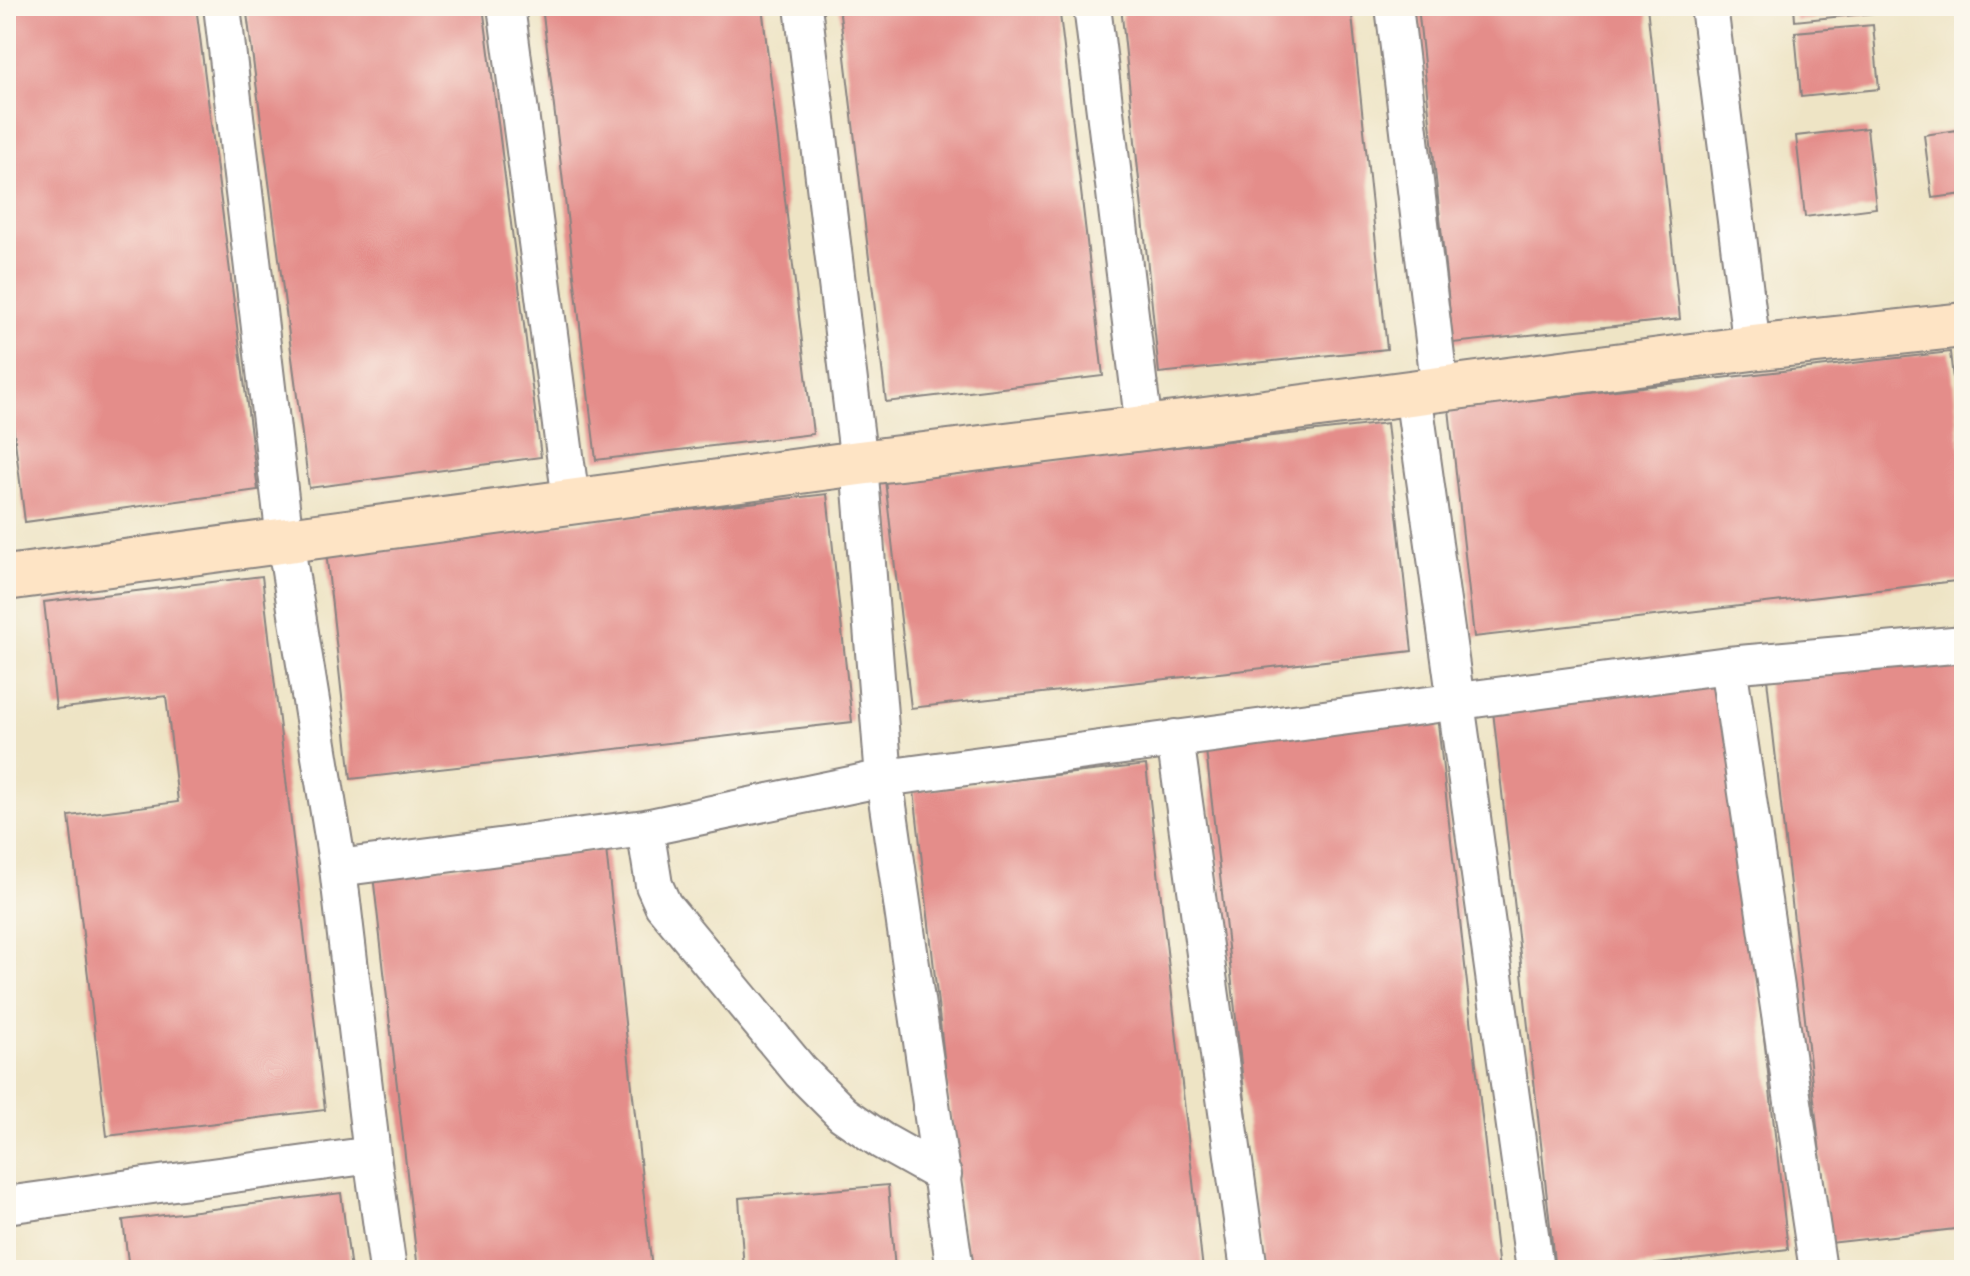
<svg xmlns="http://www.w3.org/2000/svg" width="1970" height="1276" font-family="'IM FELL DW Pica',serif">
	<rect width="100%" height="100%" fill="#fbf7ec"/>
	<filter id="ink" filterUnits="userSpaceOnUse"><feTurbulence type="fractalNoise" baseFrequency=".0125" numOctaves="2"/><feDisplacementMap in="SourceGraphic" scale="16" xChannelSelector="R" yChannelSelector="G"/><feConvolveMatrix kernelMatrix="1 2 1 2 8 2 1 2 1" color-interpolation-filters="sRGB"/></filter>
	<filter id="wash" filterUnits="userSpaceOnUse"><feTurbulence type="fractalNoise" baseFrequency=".006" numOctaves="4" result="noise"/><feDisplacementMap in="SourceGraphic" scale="32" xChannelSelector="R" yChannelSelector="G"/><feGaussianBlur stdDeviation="1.8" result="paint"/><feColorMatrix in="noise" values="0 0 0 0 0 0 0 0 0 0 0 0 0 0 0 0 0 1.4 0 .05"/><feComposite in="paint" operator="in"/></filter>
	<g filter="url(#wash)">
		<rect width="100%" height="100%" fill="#eee4c5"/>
		<g id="blocks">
			<path fill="#e48d8a" d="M 6,6 L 196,6 L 258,490 L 25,522 L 6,368 Z
				M 246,6 L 483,6 L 541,457 L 309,488 Z
				M 542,6 L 762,6 L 813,434 L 596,460 Z
				M 839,6 L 1059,6 L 1103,376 L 886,402 Z
				M 1121,6 L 1351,6 L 1387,349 L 1159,373 Z
				M 1418,6 L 1647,6 L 1680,319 L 1453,343 Z
				M 1794,6 L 1872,6 L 1873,13 L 1795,21 Z
				M 1873,25 L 1879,89 L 1801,97 L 1795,32 Z
				M 1867,128 L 1876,208 L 1805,217 L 1796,136 Z
				M 1964,129 L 1964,194 L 1932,198 L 1924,135 Z
				M 1950,352 L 1964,479 L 1964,580 L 1474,637 L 1449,409 Z
				M 1387,423 L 1412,651 L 911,708 L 885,480 Z
				M 827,494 L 852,722 L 351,779 L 326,551 Z
				M 262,576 L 325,1110 L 107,1136 L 69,816 L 178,802 L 166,696 L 56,709 L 44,602 Z
				M 1964,648 L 1964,1228 L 1830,1243 L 1766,670 Z
				M 1723,676 L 1788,1249 L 1605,1270 L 1555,1270 L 1492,702 Z
				M 1437,715 L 1499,1270 L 1264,1270 L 1205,741 Z
				M 1146,765 L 1203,1270 L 968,1270 L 914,791 Z
				M 606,849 L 652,1270 L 418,1270 L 373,875 Z
				M 888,1185 L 895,1270 L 744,1270 L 739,1198 Z
				M 341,1193 L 351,1270 L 129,1270 L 123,1220 Z"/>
		</g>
	</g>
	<g filter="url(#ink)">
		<use href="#blocks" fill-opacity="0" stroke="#888380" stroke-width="2"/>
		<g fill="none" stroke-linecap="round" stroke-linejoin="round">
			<g stroke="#888380" stroke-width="40">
				<path id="street" d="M 222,6 L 285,540 L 338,868 L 372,1155 L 388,1270
					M 506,6 L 571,501
					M 803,6 L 859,463 L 884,778 L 955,1270
					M 1092,6 L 1144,428
					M 1394,6 L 1440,390
					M 1709,6 L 1752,348
					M 1413,393 L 1535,1270
					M 1728,665 L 1818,1270
					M 1175,738 L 1249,1270
					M 645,828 L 654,885 L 663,905 L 801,1072 L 843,1114 L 882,1141 L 943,1175
					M 338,868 L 645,828 L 884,778 L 1728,665 L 1964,644
					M 6,1205 L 372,1155"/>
			</g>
			<g stroke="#888380" stroke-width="48">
				<path id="secondary" d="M 6,578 L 859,463 L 1144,428 L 1752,348 L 1964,325"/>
			</g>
			<use href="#street" stroke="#fff" stroke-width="36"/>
			<use href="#secondary" stroke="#fee4c5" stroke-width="44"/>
		</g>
	</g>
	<rect width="1970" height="1276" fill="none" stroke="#fbf7ec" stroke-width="32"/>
</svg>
